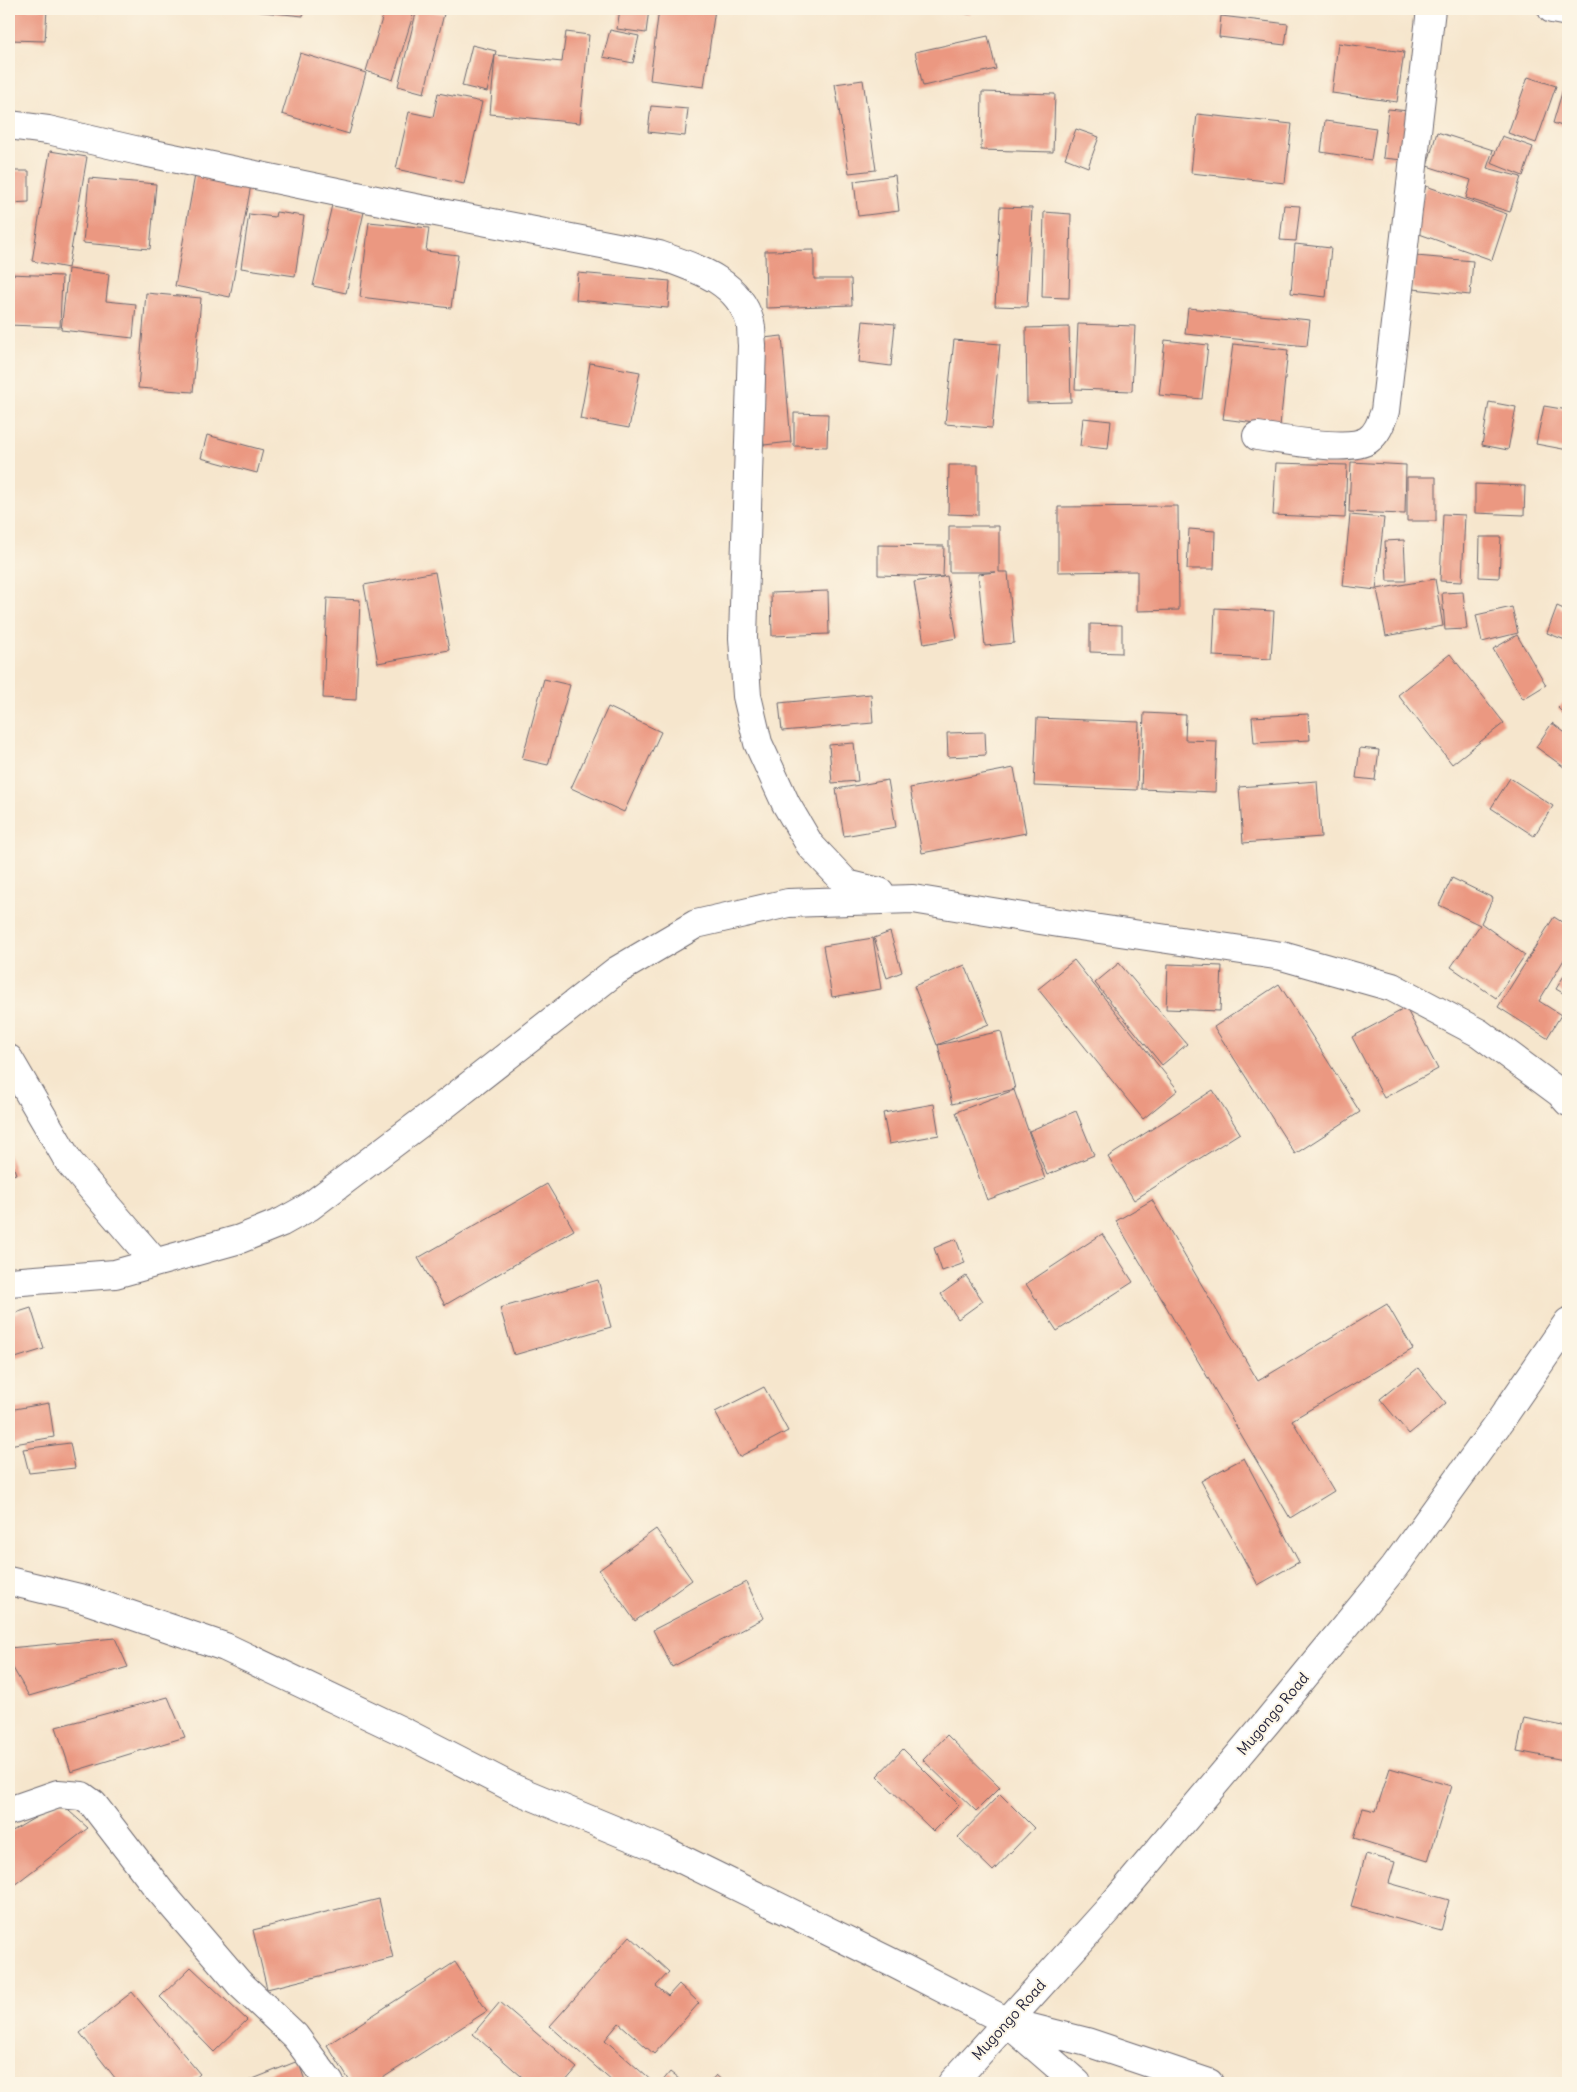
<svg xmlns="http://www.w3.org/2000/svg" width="1577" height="2092" font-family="Delius,sans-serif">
	<rect width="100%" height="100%" fill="#fcf5e5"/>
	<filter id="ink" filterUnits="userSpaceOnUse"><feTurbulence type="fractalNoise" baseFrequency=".02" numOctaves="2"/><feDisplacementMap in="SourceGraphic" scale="10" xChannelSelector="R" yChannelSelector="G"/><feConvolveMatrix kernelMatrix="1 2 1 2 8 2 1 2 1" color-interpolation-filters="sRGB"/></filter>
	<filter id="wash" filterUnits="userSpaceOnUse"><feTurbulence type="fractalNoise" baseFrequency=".0096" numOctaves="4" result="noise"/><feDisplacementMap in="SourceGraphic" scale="20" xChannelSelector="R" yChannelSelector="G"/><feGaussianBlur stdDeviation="1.12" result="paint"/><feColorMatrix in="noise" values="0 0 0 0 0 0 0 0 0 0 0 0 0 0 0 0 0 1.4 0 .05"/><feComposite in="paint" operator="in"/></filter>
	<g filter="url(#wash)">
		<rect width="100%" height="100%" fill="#f6e6cd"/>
		<g id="blocks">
			<path fill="#eb9881" d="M 9,9 L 47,9 L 45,41 L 9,40 Z
				M 253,9 L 304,9 L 303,16 L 253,11 Z
				M 385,9 L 403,9 L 414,12 L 393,80 L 366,71 Z
				M 417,9 L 444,14 L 424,93 L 398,86 Z
				M 620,9 L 649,9 L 646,33 L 617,29 Z
				M 659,9 L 715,9 L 704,87 L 650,80 Z
				M 926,9 L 971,9 L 970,14 Z
				M 1221,16 L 1288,24 L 1285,45 L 1219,37 Z
				M 610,30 L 639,36 L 633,63 L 603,57 Z
				M 566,32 L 589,35 L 580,123 L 490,114 L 495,55 L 562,62 Z
				M 988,36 L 996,69 L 923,86 L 915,52 Z
				M 1338,43 L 1404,52 L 1397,102 L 1332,93 Z
				M 472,45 L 496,51 L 487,92 L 462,86 Z
				M 300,53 L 366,73 L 349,134 L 282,114 Z
				M 1528,77 L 1556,86 L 1536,143 L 1508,133 Z
				M 1566,79 L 1568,80 L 1568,128 L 1553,123 Z
				M 863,80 L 876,170 L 849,173 L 835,84 Z
				M 982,92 L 1055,94 L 1053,152 L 981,150 Z
				M 438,93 L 482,102 L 464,184 L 396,169 L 409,112 L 433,117 Z
				M 651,106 L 688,109 L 685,136 L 648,132 Z
				M 1388,109 L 1409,111 L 1403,160 L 1383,158 Z
				M 1197,114 L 1292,124 L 1285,183 L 1191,173 Z
				M 1325,121 L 1376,128 L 1371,160 L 1321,152 Z
				M 1076,129 L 1099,137 L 1088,167 L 1065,158 Z
				M 1437,132 L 1493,150 L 1487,168 L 1521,177 L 1510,212 L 1466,198 L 1471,180 L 1427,166 Z
				M 1502,136 L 1533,147 L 1523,176 L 1491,163 Z
				M 50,151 L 87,157 L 68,268 L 32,261 Z
				M 9,171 L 29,171 L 29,202 L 9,203 Z
				M 195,175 L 251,185 L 230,297 L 175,286 Z
				M 895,175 L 899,211 L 858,216 L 854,181 Z
				M 89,178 L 156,184 L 150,249 L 83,243 Z
				M 1426,186 L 1507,214 L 1492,260 L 1411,231 Z
				M 332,205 L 364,212 L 346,293 L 313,286 Z
				M 1284,205 L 1300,206 L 1296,241 L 1280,240 Z
				M 1000,207 L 1032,208 L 1027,307 L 995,306 Z
				M 276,212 L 304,216 L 295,276 L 241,268 L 249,214 L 275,217 Z
				M 1044,212 L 1071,214 L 1069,298 L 1042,297 Z
				M 369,222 L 429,228 L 426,251 L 458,255 L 451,308 L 360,297 Z
				M 1295,244 L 1331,248 L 1326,297 L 1291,293 Z
				M 814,250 L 814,279 L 851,279 L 852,305 L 766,308 L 765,251 Z
				M 1416,256 L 1473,261 L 1470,295 L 1413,289 Z
				M 68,269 L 109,274 L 106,301 L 136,304 L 133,338 L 61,330 Z
				M 578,273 L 670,281 L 668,308 L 576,300 Z
				M 9,274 L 62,276 L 60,327 L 9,325 Z
				M 146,293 L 201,298 L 193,392 L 138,388 Z
				M 1188,308 L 1310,320 L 1307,346 L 1185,334 Z
				M 863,321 L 895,324 L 891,366 L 859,362 Z
				M 1078,324 L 1135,326 L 1132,391 L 1075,389 Z
				M 1069,327 L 1071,402 L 1027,403 L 1026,328 Z
				M 782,336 L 791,442 L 764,445 L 754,339 Z
				M 954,340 L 1000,344 L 992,428 L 945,424 Z
				M 1165,340 L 1208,345 L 1202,399 L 1159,395 Z
				M 1233,344 L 1288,350 L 1280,426 L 1223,419 Z
				M 590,363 L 640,372 L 629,428 L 580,419 Z
				M 1489,402 L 1516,407 L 1508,450 L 1482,445 Z
				M 1544,406 L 1568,410 L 1568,450 L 1536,444 Z
				M 794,413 L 828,414 L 827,447 L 794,446 Z
				M 1083,418 L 1111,421 L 1108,449 L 1080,446 Z
				M 207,435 L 263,450 L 257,473 L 201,458 Z
				M 1351,462 L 1406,465 L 1405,514 L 1349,512 Z
				M 1276,463 L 1347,465 L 1345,518 L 1273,515 Z
				M 949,465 L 978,465 L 978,515 L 948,514 Z
				M 1407,477 L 1436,477 L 1436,521 L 1407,521 Z
				M 1475,484 L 1525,486 L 1524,515 L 1475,513 Z
				M 1178,506 L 1179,610 L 1137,611 L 1137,571 L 1058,572 L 1058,507 Z
				M 1443,514 L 1465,515 L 1462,582 L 1440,581 Z
				M 1350,515 L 1384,518 L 1376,590 L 1343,586 Z
				M 949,526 L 999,526 L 999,572 L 1008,572 L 1014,643 L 985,646 L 978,574 L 996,572 L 949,572 Z
				M 1189,529 L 1215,531 L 1214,569 L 1187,569 Z
				M 1480,537 L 1501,537 L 1499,578 L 1479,577 Z
				M 1404,540 L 1406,581 L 1387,581 L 1385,541 Z
				M 878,545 L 944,546 L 943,577 L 878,575 Z
				M 435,572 L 449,650 L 378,663 L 364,585 Z
				M 947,576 L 957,638 L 924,644 L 914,582 Z
				M 1435,579 L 1443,626 L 1386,636 L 1377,589 Z
				M 828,591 L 829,634 L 772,636 L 771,593 Z
				M 1463,592 L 1467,629 L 1445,630 L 1442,593 Z
				M 327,598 L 360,600 L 356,700 L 323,698 Z
				M 1557,606 L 1568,611 L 1568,641 L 1547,633 Z
				M 1512,607 L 1518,633 L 1482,642 L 1476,615 Z
				M 1215,608 L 1274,611 L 1271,659 L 1213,656 Z
				M 1090,624 L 1122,625 L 1122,653 L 1090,652 Z
				M 1517,635 L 1546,685 L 1523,699 L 1493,649 Z
				M 1450,654 L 1504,723 L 1452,764 L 1398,695 Z
				M 544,679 L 570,685 L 548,765 L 522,759 Z
				M 871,694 L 873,723 L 782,731 L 779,703 Z
				M 1568,698 L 1568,718 L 1558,708 Z
				M 608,707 L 661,732 L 624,812 L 571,788 Z
				M 1144,713 L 1186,715 L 1185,740 L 1217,741 L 1215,792 L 1141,789 Z
				M 1308,714 L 1310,740 L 1254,743 L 1252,717 Z
				M 1037,718 L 1139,722 L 1137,790 L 1034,786 Z
				M 1552,723 L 1568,735 L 1568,770 L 1536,747 Z
				M 985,732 L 986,755 L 948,757 L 947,733 Z
				M 854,743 L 858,781 L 832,783 L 829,745 Z
				M 1360,748 L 1379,750 L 1375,780 L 1356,778 Z
				M 1014,768 L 1026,833 L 922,853 L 910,788 Z
				M 1510,778 L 1553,806 L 1534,836 L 1491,808 Z
				M 888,780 L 896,827 L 844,836 L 836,789 Z
				M 1317,781 L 1321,837 L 1243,843 L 1239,787 Z
				M 1452,878 L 1493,898 L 1481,923 L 1525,955 L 1496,998 L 1451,967 L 1480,925 L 1439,905 Z
				M 1554,917 L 1568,926 L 1568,953 L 1539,1001 L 1561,1015 L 1547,1038 L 1498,1007 Z
				M 890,932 L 902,972 L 887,978 L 874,938 Z
				M 873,938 L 881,989 L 832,997 L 823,946 Z
				M 1074,960 L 1178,1090 L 1143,1119 L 1038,989 Z
				M 1119,963 L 1187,1044 L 1162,1065 L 1095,983 Z
				M 1168,964 L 1222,966 L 1220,1011 L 1166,1009 Z
				M 965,965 L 989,1024 L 937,1045 L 914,986 Z
				M 1568,969 L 1568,996 L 1556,989 Z
				M 1279,984 L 1360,1112 L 1295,1154 L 1214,1027 Z
				M 1406,1008 L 1438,1069 L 1384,1098 L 1352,1037 Z
				M 1001,1031 L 1015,1089 L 952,1104 L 938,1045 Z
				M 1014,1090 L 1045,1179 L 987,1200 L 956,1112 Z
				M 1213,1090 L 1240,1133 L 1134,1200 L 1108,1157 Z
				M 934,1104 L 939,1135 L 889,1144 L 883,1113 Z
				M 1076,1111 L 1094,1155 L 1047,1175 L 1029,1131 Z
				M 9,1154 L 16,1174 L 9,1176 Z
				M 547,1184 L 574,1230 L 445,1305 L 418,1258 Z
				M 1152,1200 L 1258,1381 L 1387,1304 L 1413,1349 L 1292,1420 L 1334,1491 L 1290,1518 L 1116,1221 Z
				M 1102,1234 L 1133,1282 L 1057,1331 L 1026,1284 Z
				M 956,1239 L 965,1263 L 942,1271 L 934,1248 Z
				M 966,1276 L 983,1301 L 958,1319 L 941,1294 Z
				M 598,1280 L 611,1327 L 514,1355 L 500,1308 Z
				M 31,1308 L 44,1349 L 9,1360 L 9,1315 Z
				M 1418,1368 L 1446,1403 L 1409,1434 L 1380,1399 Z
				M 764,1387 L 788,1431 L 739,1457 L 715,1412 Z
				M 49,1403 L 54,1437 L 9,1445 L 9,1410 Z
				M 70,1443 L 75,1468 L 29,1473 L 23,1449 Z
				M 1244,1458 L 1299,1562 L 1258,1585 L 1201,1481 Z
				M 656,1529 L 692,1580 L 635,1621 L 599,1570 Z
				M 746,1582 L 764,1618 L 672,1667 L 653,1630 Z
				M 115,1638 L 128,1667 L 29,1696 L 9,1661 L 9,1648 Z
				M 168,1697 L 185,1737 L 71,1772 L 56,1727 Z
				M 1524,1718 L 1568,1727 L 1568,1739 L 1564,1760 L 1517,1751 Z
				M 947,1735 L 1000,1787 L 976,1811 L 923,1760 Z
				M 903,1749 L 959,1805 L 933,1831 L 877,1776 Z
				M 1390,1768 L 1451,1786 L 1428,1861 L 1354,1838 L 1363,1808 L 1376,1811 Z
				M 1000,1794 L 1034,1828 L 993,1871 L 958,1837 Z
				M 60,1803 L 88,1828 L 9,1889 L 9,1833 Z
				M 1366,1854 L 1395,1862 L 1389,1883 L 1449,1900 L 1441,1931 L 1351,1906 Z
				M 379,1899 L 393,1958 L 267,1989 L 253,1930 Z
				M 630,1936 L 669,1972 L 656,1986 L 668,1996 L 679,1984 L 699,2003 L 654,2054 L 619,2023 L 605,2040 L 654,2083 L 614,2083 L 550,2026 Z
				M 455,1962 L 487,2011 L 375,2083 L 351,2083 L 327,2045 Z
				M 191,1967 L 247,2020 L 214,2052 L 160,1997 Z
				M 132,1992 L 200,2074 L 190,2083 L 119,2083 L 80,2033 Z
				M 500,2002 L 577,2068 L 564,2083 L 529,2083 L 473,2034 Z
				M 298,2061 L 306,2083 L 243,2083 Z
				M 670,2072 L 684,2083 L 661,2083 Z
				M 716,2075 L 725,2083 L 709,2083 Z"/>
		</g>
	</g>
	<g filter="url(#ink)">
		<use href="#blocks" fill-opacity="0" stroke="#6c676e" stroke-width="1"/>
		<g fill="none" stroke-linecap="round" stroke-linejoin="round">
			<g stroke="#6c676e" stroke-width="30">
				<path id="minor" d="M 1552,9 L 1568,12
					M 9,125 L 48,130 L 139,151 L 410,207 L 659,255 C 695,268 738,280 750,322 C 752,329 751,338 752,345 L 743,638 L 747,696 L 758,743 L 786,804 L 810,845 L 847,884 L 880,892
					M 1257,436 C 1280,439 1349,453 1368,440 C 1378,433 1381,422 1385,411 L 1431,9
					M 9,1059 L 69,1162 L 155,1262
					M 9,1282 L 115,1274 L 240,1239 L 282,1222 L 309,1207 L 447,1103 L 616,971 L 696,924 L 788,903 L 913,899 L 1059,923 L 1282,956 L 1392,987 L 1479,1033 L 1560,1093 L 1568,1102
					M 9,1581 L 84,1599 L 225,1647 L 406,1733 L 515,1789 L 663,1850 L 895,1964 L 1008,2022 L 1087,2042 L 1209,2083
					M 9,1811 L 58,1794 L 82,1796 L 93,1804 L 160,1891 L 239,1983 L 295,2036 L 330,2083
					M 1010,2025 L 1077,2083
					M 952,2083 L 1109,1909 L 1266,1723 L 1395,1566 L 1500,1421 L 1568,1322"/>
			</g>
			<use href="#minor" stroke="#fff" stroke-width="28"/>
		</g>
	</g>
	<g text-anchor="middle" stroke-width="4" stroke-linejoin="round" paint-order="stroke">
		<g font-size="15" fill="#22223b" stroke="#fcf5e5">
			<text transform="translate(1273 1714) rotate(-50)" y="5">Mugongo Road</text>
			<text transform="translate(1009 2020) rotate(-48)" y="5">Mugongo Road</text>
		</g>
	</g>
	<rect width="1577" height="2092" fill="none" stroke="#fcf5e5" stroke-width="30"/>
</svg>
